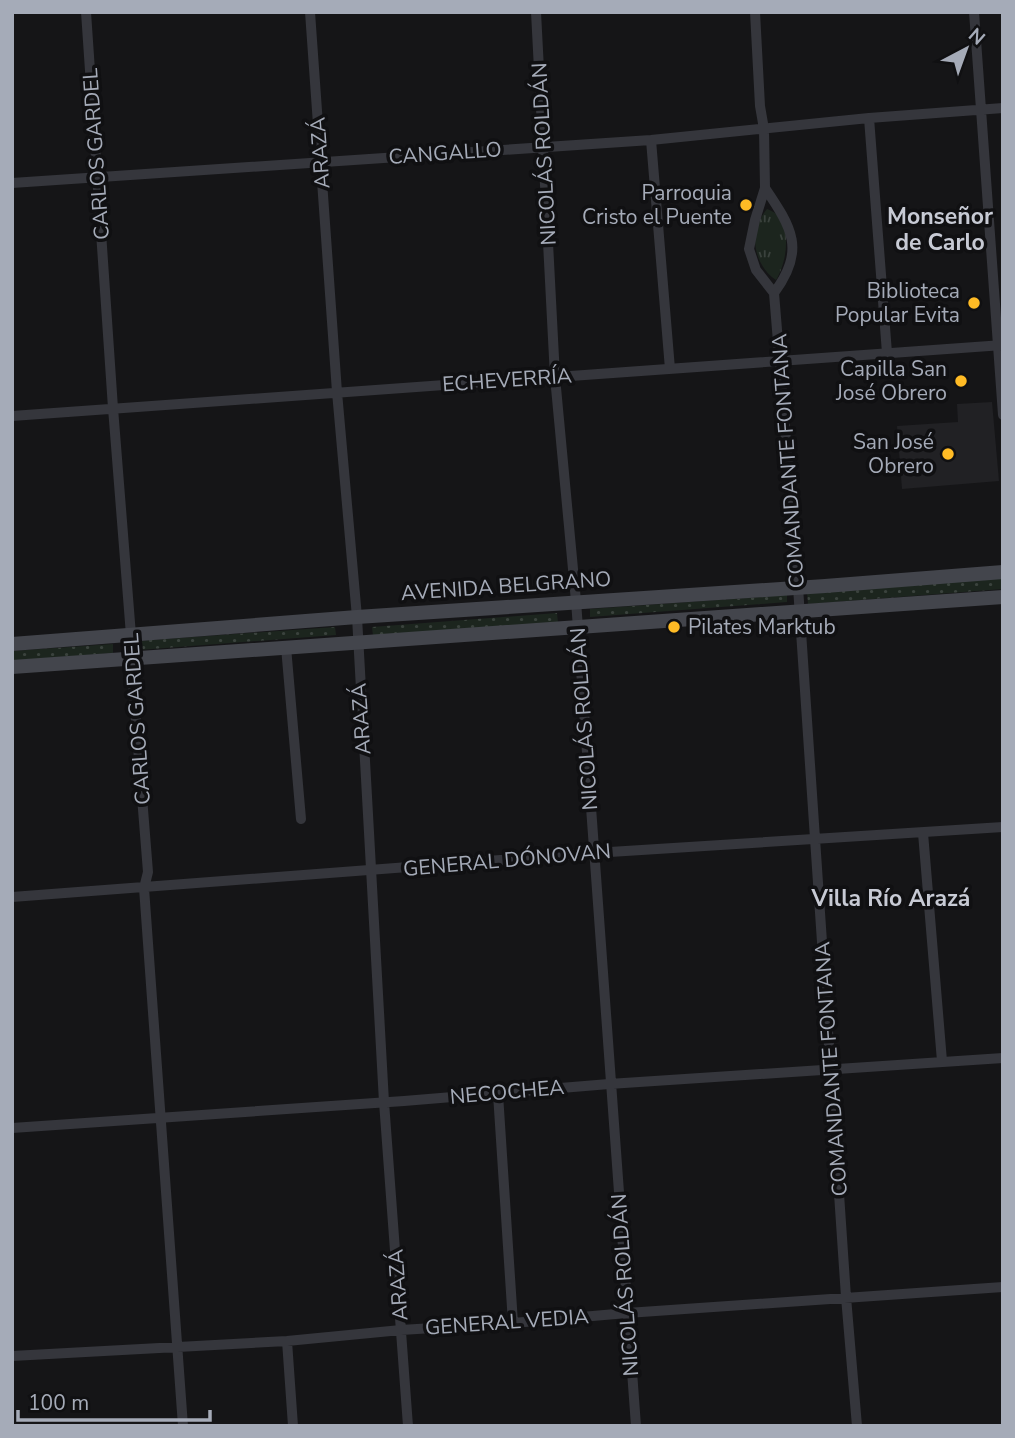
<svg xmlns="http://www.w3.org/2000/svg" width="1015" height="1438" font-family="'Nunito Sans',sans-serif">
	<defs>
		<pattern id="grass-dots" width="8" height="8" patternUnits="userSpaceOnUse" patternTransform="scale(1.75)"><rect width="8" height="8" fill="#1c251e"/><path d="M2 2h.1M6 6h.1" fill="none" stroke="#3a423d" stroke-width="1.8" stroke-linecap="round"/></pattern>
		<pattern id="park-tufts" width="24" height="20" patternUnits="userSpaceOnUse" patternTransform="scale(1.75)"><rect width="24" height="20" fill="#1c251e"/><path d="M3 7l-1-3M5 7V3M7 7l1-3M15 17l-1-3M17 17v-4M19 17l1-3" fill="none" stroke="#3a423d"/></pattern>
	</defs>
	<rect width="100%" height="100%" fill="#151517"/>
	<path fill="#212124" d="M 992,402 L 999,481 L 902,489 L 897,426 L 958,422 L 957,404 Z"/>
	<path fill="url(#grass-dots)" d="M 1003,578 L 1003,589 L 808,604 L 807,592 Z
		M 787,595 L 787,602 L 590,617 L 590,609 Z
		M 557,613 L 558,623 L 373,636 L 372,627 Z
		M 335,627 L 336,635 L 139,650 L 138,641 Z
		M 113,644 L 113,653 L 12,661 L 12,651 Z"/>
	<path fill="url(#park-tufts)" d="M 767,209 C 771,211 775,212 777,215 C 792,231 786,264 776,280 C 759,269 750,244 758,224 C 759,219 764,213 767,209 Z"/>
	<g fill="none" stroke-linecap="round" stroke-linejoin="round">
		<path stroke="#35363c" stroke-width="10" d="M 86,12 L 113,408 L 131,635 L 131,659 L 148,872 L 144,888 L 183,1426
			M 310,12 L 337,392 L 357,617 L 384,1102 L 408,1426
			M 536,12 L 555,377 L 576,601 L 636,1426
			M 755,12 L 760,106 L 764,129 L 765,188 L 755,220 L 749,249 L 756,270 L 774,293 L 798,587 L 846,1297 L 857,1426
			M 974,12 L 1003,415
			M 869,118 L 887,353
			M 651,140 L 670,369
			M 12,183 L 651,140 L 869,118 L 1003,108
			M 765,188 C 792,228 806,250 774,293
			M 12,416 L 1003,345
			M 286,647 L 301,819
			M 923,833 L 942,1061
			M 12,897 L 594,853 L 1003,827
			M 498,1094 L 513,1323
			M 12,1128 L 404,1101 L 609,1084 L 1003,1058
			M 287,1341 L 293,1426
			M 12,1356 L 287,1341 L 401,1330 L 513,1323 L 627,1313 L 1003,1287"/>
		<path stroke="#43454c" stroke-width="14" d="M 12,644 L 357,617 L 825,586 L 1003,572
			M 12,667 L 1003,597"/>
	</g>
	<g fill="#ffbb25" stroke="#101012" stroke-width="2.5">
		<circle cx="746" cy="205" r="7"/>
		<circle cx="974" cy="303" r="7"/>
		<circle cx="961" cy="381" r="7"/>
		<circle cx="948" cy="454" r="7"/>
		<circle cx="674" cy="627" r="7"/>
	</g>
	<g text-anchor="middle" stroke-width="7" stroke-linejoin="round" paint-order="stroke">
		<g font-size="21" fill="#a5abb8" stroke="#101012">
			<text transform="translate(320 153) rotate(-94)" y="7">ARAZÁ</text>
			<text transform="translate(445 153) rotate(-4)" y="7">CANGALLO</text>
			<text transform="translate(96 154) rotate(-94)" y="7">CARLOS GARDEL</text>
			<text transform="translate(544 154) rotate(-93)" y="7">NICOLÁS ROLDÁN</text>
			<text transform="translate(507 380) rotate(-4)" y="7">ECHEVERRÍA</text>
			<text transform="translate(788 461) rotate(-94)" y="7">COMANDANTE FONTANA</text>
			<text transform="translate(506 586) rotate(-4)" y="7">AVENIDA BELGRANO</text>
			<text transform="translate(137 719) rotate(-94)" y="7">CARLOS GARDEL</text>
			<text transform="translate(361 719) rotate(-94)" y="7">ARAZÁ</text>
			<text transform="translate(584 719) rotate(-94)" y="7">NICOLÁS ROLDÁN</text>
			<text transform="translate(507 860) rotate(-5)" y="7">GENERAL DÓNOVAN</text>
			<text transform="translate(831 1069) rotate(-94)" y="7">COMANDANTE FONTANA</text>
			<text transform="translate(507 1092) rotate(-5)" y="7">NECOCHEA</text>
			<text transform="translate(398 1285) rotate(-94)" y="7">ARAZÁ</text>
			<text transform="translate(625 1285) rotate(-94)" y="7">NICOLÁS ROLDÁN</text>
			<text transform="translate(507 1322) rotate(-4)" y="7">GENERAL VEDIA</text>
		</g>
		<g font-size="21" fill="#a5abb8" stroke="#101012" text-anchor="end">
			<text x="732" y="200">Parroquia<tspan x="732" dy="24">Cristo el Puente</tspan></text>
			<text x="960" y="298">Biblioteca<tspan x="960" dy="24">Popular Evita</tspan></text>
			<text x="947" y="376">Capilla San<tspan x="947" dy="24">José Obrero</tspan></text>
			<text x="934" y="449">San José<tspan x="934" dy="24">Obrero</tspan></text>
			<text x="688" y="634" text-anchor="start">Pilates Marktub</text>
		</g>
		<g font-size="23" font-weight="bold" fill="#c7cad4" stroke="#101012">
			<text x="940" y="224">Monseñor<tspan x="940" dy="26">de Carlo</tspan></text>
			<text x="891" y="906">Villa Río Arazá</text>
		</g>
	</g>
	<rect width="1015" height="1438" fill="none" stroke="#a5abb8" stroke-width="28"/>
	<g transform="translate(966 49) rotate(41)" stroke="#101012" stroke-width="5" paint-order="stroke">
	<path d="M0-5L12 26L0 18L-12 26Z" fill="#a5abb8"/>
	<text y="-10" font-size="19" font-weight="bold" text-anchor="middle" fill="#a5abb8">N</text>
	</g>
	<path d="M18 1410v10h192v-10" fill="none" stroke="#a5abb8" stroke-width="3.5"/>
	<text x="28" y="1410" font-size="21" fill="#a5abb8" stroke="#101012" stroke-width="5" paint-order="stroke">100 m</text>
</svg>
